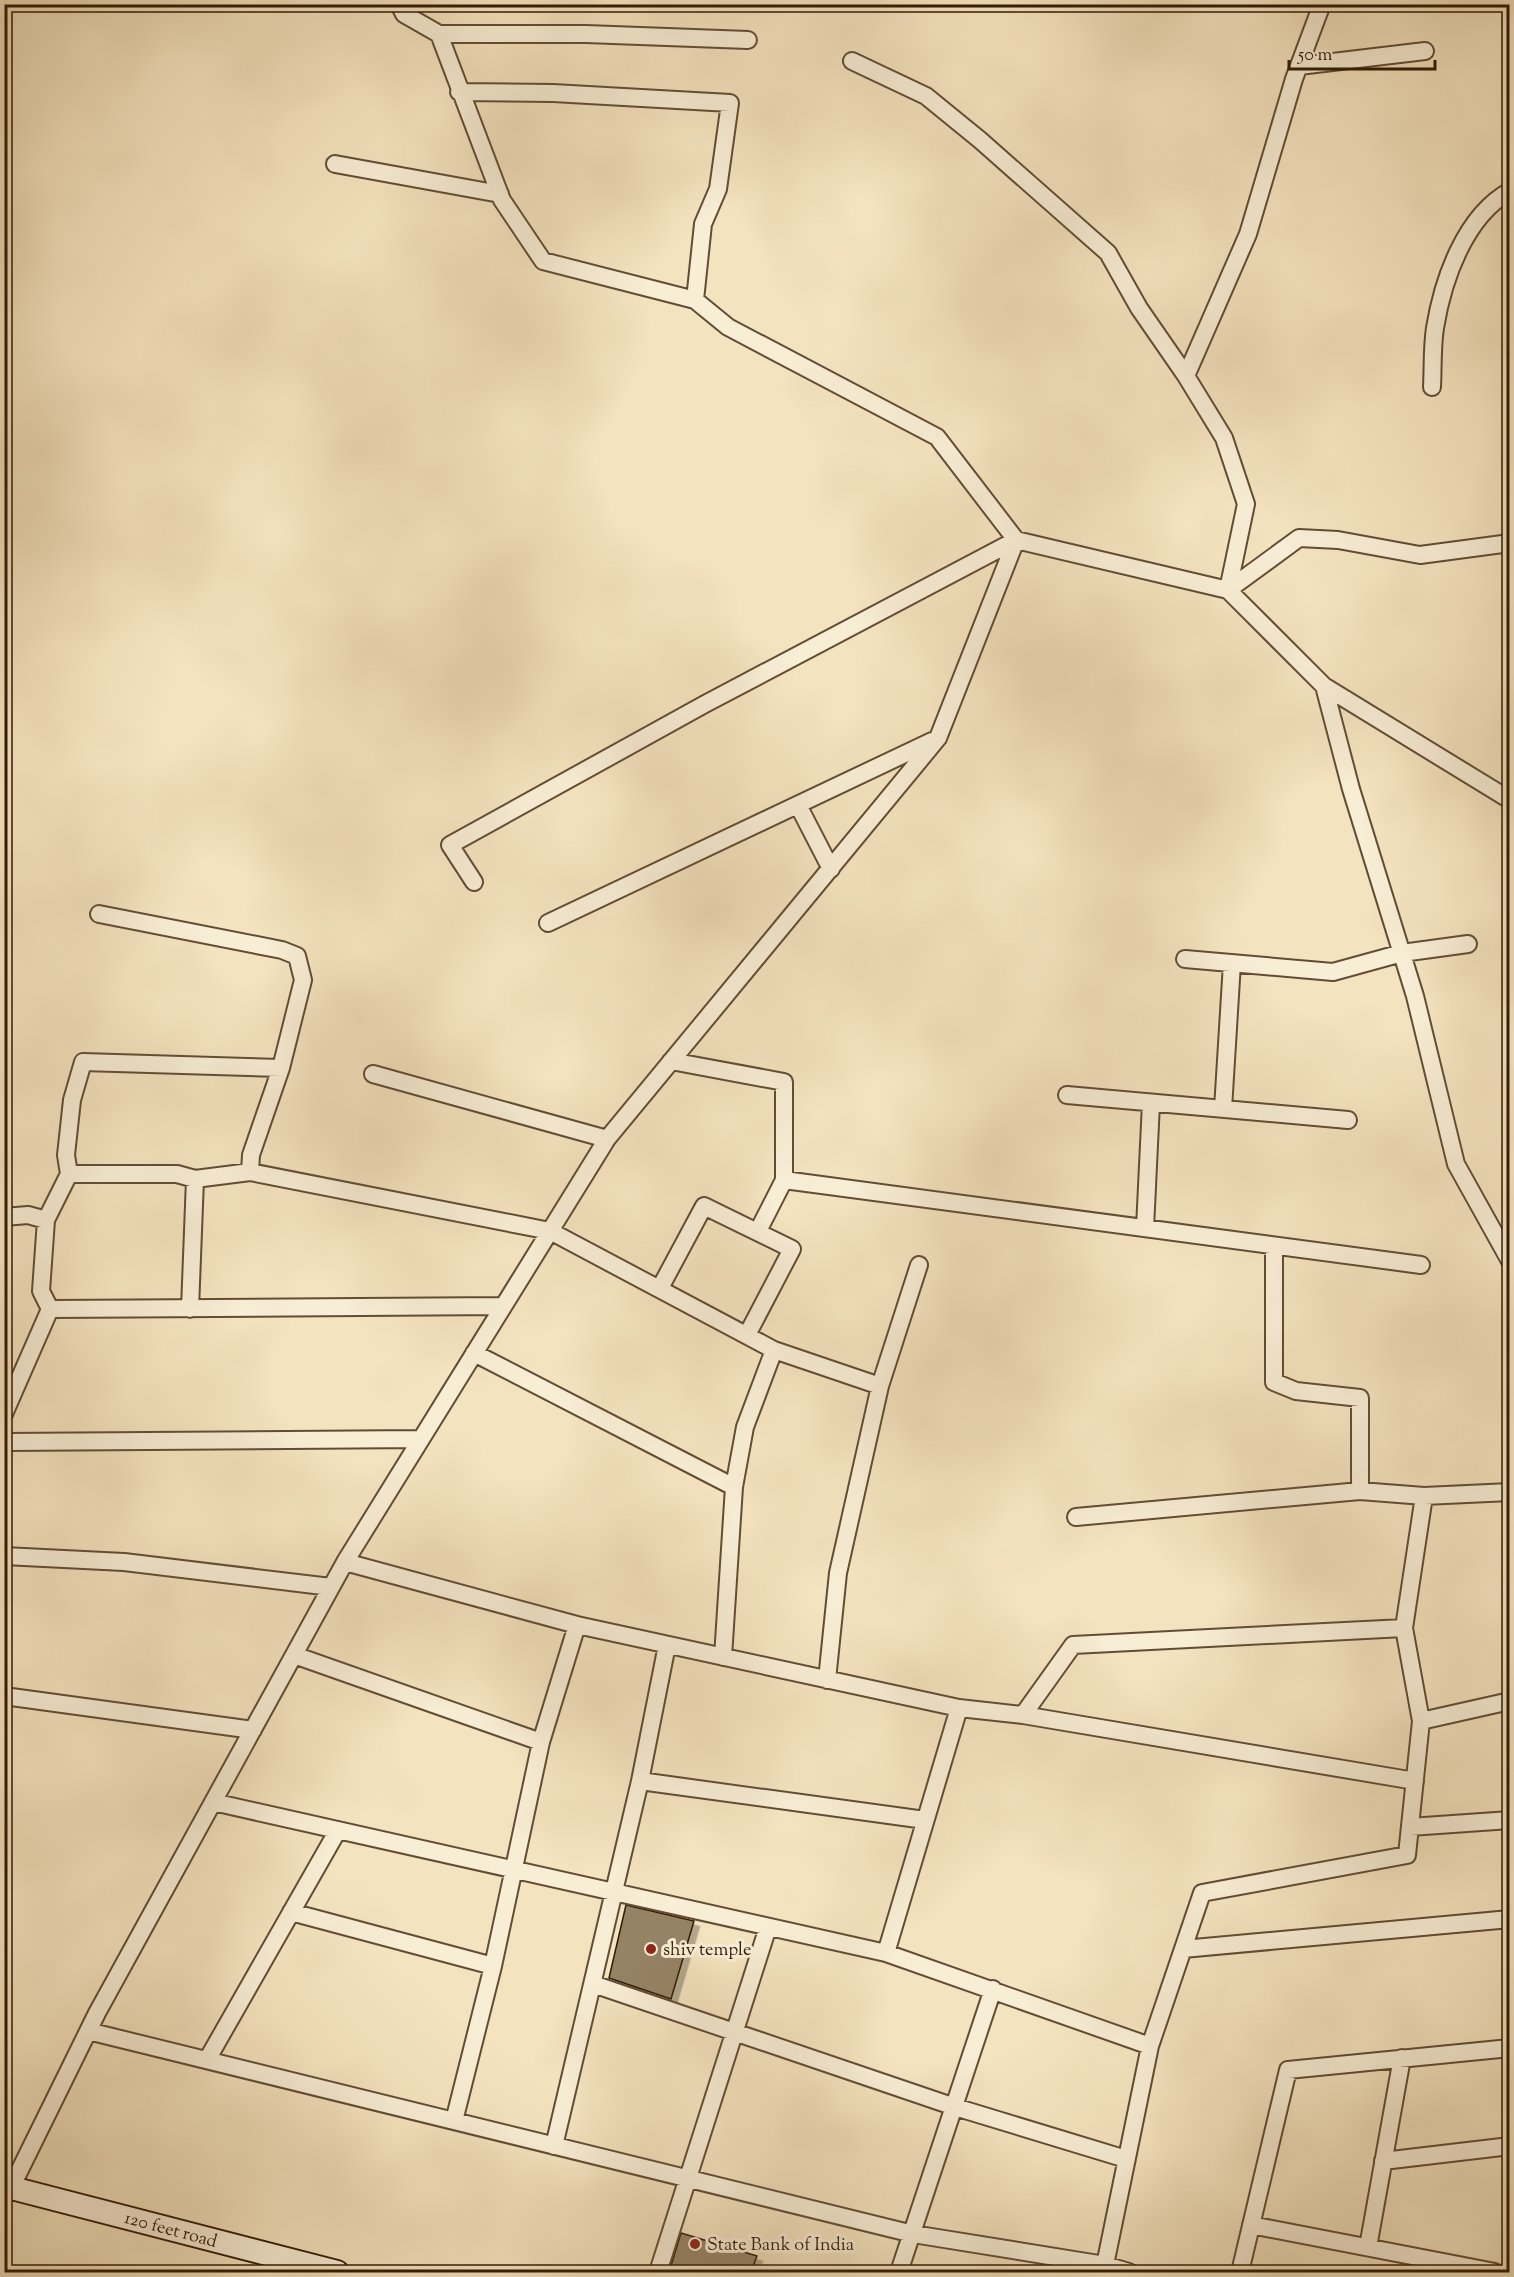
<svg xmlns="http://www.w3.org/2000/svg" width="1514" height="2277" font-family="'Sorts Mill Goudy',serif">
	<defs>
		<filter id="shadow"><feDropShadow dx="5.5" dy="5.5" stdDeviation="0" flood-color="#0004"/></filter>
	</defs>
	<rect width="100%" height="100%" fill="#f4e3bf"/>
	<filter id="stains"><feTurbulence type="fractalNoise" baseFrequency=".00333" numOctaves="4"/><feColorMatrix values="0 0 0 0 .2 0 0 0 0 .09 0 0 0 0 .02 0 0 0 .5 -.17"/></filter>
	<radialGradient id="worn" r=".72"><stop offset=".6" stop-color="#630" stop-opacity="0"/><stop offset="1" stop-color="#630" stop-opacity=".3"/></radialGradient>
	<path fill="#968366" stroke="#311b06" stroke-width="1.5" filter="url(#shadow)" d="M 626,1905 L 694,1921 L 671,1999 L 609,1978 Z
		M 681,2233 L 757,2256 L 751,2272 L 669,2272 Z"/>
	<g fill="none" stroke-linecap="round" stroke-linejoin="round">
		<g stroke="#624d34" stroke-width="20">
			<path id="street" d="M 399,4 L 404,14 L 439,34 L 502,200 L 543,261 L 695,300 L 728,327 L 937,437 L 1016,540 L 705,704 L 450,845 L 474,882
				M 439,34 L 586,34 L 748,40
				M 852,61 L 926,96 L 980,140 L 1108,253 L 1139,308 L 1186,376 L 1224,438 L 1246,504 L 1228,590 L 1299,538 L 1338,540 L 1420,555 L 1510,543
				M 1299,66 L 1425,51
				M 459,92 L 553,93 L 730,103 L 718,189 L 703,224 L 695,300
				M 335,164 L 500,194
				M 1186,376 L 1248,234 L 1294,79 L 1322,4
				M 1432,387 C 1433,368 1432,347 1435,328 C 1443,279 1465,216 1510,191
				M 1510,800 L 1324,686 L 1351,789 L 1415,996 L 1456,1164 L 1510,1261
				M 798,805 L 831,869
				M 99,914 L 282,950 L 297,956 L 303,980 L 281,1068 L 251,1155 L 250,1172
				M 548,923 L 932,741
				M 1185,959 L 1333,972 L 1402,953 L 1468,944
				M 671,1061 L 784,1082 L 784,1180 L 1421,1265
				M 373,1074 L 607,1139
				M 1067,1095 L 1348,1120
				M 1223,1109 L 1232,963
				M 69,1174 L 177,1174 L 195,1179 L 250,1172 L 550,1231 L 774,1350 L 745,1427 L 734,1487
				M 4,1217 L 28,1215 L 46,1220
				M 1145,1228 L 1151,1103
				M 758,1231 L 784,1180
				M 1274,1246 L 1274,1382 L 1296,1391 L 1360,1398 L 1360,1491
				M 660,1288 L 704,1206 L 792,1249 L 747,1335
				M 50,1309 L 41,1291 L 46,1220 L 69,1174 L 66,1155 L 72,1100 L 83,1062 L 281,1068
				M 190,1309 L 195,1179
				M 774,1350 L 880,1386 L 919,1265
				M 474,1353 L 734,1487 L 723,1657
				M 4,1414 L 50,1309 L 503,1306
				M 4,1442 L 421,1439
				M 1076,1517 L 1360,1491 L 1424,1496
				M 4,1556 L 124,1562 L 331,1587
				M 345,1562 L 577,1625 L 959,1708 L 886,1953
				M 294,1655 L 541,1742
				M 827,1680 L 838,1573 L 880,1386
				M 4,1696 L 253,1730
				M 959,1708 L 1023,1715 L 1073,1645 L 1404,1628
				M 1023,1715 L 1415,1781
				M 1421,1721 L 1510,1701
				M 640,1781 L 925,1820
				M 213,1802 L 886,1953 L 1150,2046 L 1105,2265 L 1129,2272
				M 1410,1827 L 1510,1820
				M 291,1912 L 493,1966
				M 1183,1949 L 1510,1919
				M 593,1984 L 955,2107 L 1126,2159
				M 88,2031 L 913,2234 L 1105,2265
				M 1150,2046 L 1202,1893 L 1407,1855 L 1421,1721 L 1404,1628 L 1424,1496 L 1510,1492
				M 207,2060 L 338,1830
				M 454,2121 L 493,1966 L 541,1742 L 577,1625
				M 554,2146 L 640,1781 L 667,1645
				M 1383,2161 L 1510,2146
				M 11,2188 L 97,2013 L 345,1562 L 607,1139 L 938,738 L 1016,540 L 1228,590 L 1324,686
				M 1251,2225 L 1495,2272
				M 1368,2247 L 1402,2058
				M 658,2272 L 768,1927
				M 899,2272 L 993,1989
				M 1240,2272 L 1288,2070 L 1510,2048"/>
		</g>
		<g stroke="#311b06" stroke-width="26">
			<path id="secondary" d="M 4,2186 L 337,2272"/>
		</g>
		<use href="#street" stroke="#f8edd5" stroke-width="16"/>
		<use href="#secondary" stroke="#f8edd5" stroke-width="22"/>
	</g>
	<g fill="#8f2418" stroke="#f8edd5" stroke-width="2">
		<circle cx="651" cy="1949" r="6"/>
		<circle cx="695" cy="2244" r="6"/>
	</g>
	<g text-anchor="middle" stroke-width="6" stroke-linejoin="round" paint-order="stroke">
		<g font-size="18" fill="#311b06" stroke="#f8edd5" text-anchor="start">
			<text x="663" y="1955">shiv temple</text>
			<text x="707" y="2250">State Bank of India</text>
		</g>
		<g font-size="18" fill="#311b06" stroke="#f8edd5">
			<text transform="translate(171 2229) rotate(15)" y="6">120 feet road</text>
		</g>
	</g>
	<rect width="1514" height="2277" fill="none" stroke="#f4e3bf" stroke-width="24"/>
	<rect x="6" y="6" width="1502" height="2265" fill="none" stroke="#311b06" stroke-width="3"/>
	<rect x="12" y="12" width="1490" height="2253" fill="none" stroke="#311b06" stroke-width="1.5"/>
	<path d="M1289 60v9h146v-9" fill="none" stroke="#311b06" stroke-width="3"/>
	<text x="1298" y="60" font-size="18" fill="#311b06" stroke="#f8edd5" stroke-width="4.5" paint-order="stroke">50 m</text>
	<rect width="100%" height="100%" filter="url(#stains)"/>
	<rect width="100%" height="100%" fill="url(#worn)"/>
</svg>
